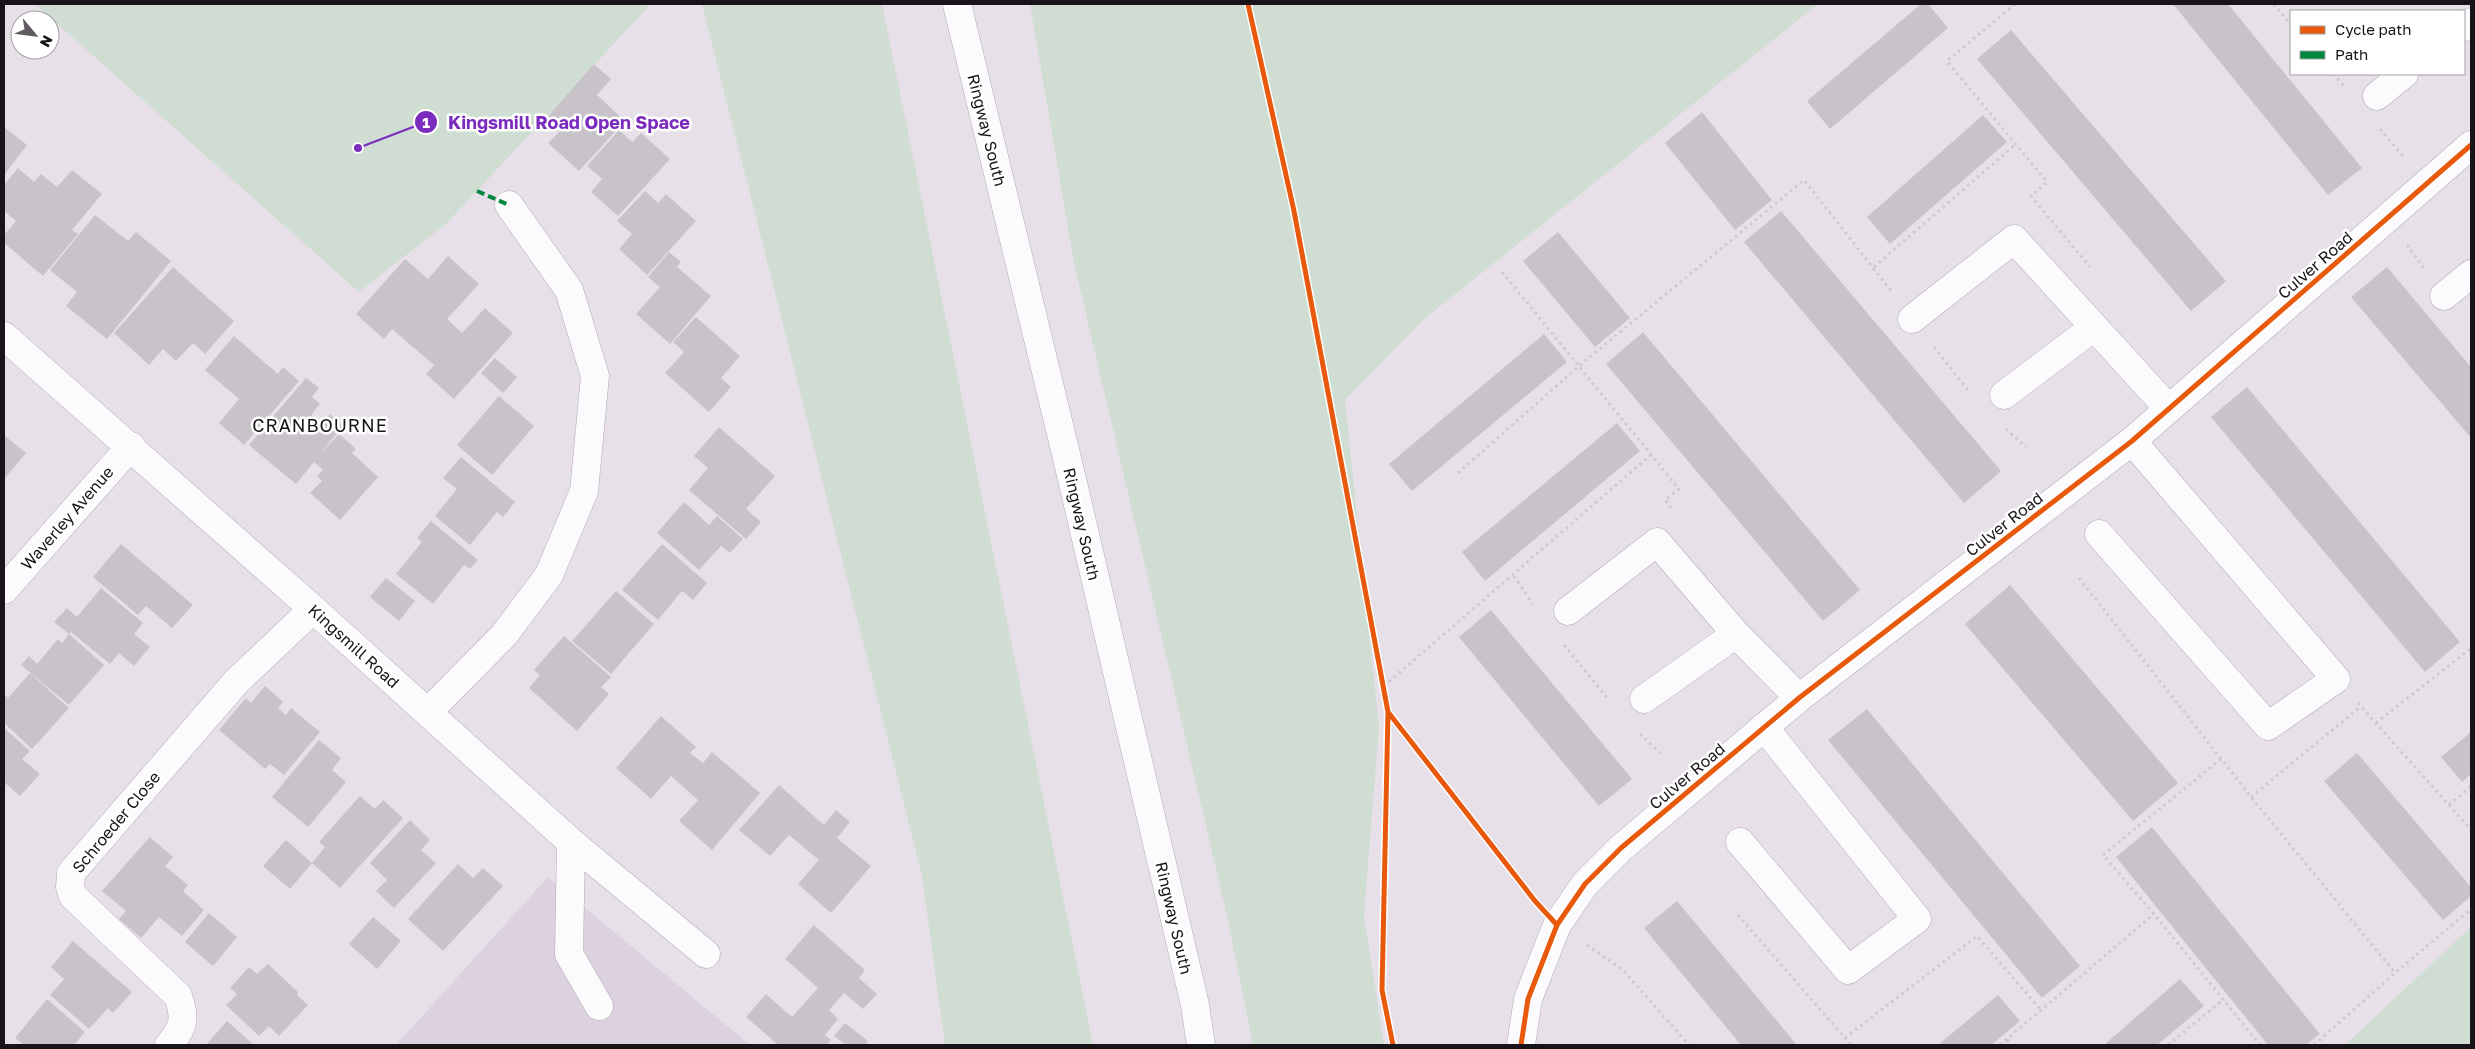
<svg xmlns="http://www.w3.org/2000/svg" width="2475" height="1049" font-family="'Golos Text',sans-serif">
	<rect width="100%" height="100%" fill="#e7e0e8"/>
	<path fill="#dbd1df" d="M 548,877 L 750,1045 L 396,1045 Z"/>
	<path fill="#d0ddd2" d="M 35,4 L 651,4 L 447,223 L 359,292 Z
		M 702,4 L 882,4 L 1093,1045 L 945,1045 L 922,875 Z
		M 1030,4 L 1818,4 L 1424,319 L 1345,400 L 1379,727 L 1364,915 L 1384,1045 L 1253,1045 L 1225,907 L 1074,263 Z
		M 2471,927 L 2471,1045 L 2345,1045 Z"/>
	<path fill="#c8c3c9" d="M 1921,4 L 1928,4 L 1948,28 L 1830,129 L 1807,101 Z
		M 2173,4 L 2228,4 L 2362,168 L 2328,195 Z
		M 2011,30 L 2226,281 L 2191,311 L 1977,59 Z
		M 594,64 L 611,79 L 597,95 L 625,121 L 579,171 L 548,143 L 562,129 L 548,116 Z
		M 1702,112 L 1772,200 L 1735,230 L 1665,143 Z
		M 1983,115 L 2007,142 L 1890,244 L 1867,217 Z
		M 4,127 L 27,145 L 4,175 Z
		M 619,130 L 632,142 L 641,133 L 670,159 L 618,216 L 591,192 L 602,179 L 587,166 Z
		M 18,168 L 34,182 L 41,174 L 57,187 L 72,170 L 102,194 L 72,230 L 78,234 L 43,276 L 4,243 L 4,235 L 16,221 L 4,211 L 4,185 Z
		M 645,191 L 658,203 L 666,194 L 696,221 L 647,275 L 619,249 L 632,234 L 617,221 Z
		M 1781,211 L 2001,471 L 1964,503 L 1744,242 Z
		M 95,215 L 128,241 L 136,232 L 171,261 L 107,339 L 66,306 L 77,292 L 50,270 Z
		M 1558,232 L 1630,318 L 1595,347 L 1523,261 Z
		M 669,252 L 681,262 L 677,267 L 711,296 L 670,344 L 636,314 L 660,287 L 648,277 Z
		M 448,256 L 479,284 L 447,319 L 462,333 L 485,308 L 513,333 L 454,399 L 426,374 L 434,365 L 392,329 L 384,339 L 356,314 L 405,259 L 428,279 Z
		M 173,267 L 234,321 L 205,354 L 193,343 L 176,361 L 163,349 L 149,365 L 114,333 Z
		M 2387,267 L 2471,367 L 2471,438 L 2351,297 Z
		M 696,317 L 740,356 L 721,378 L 731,387 L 709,412 L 665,373 L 684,352 L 673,342 Z
		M 1643,332 L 1860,590 L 1823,621 L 1606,364 Z
		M 1544,334 L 1567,362 L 1412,491 L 1389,464 Z
		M 234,336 L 278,374 L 283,367 L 299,381 L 244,445 L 219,423 L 239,399 L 205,370 Z
		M 495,358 L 517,377 L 503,393 L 481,373 Z
		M 306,378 L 319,388 L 312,397 L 320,404 L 311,415 L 322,424 L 330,414 L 343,426 L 319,455 L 339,434 L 356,449 L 352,453 L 378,477 L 340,520 L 310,493 L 322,481 L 317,476 L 323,470 L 314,462 L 296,484 L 249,445 Z
		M 2247,387 L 2460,642 L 2425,672 L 2211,417 Z
		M 499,396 L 534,426 L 492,475 L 457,445 Z
		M 1617,423 L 1640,451 L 1485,581 L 1462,552 Z
		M 719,427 L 775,476 L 746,509 L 761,522 L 746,539 L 689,490 L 708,468 L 694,456 Z
		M 4,435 L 26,453 L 4,479 Z
		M 461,457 L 515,502 L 503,517 L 497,512 L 470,545 L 435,516 L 457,489 L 443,478 Z
		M 684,502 L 709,525 L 717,516 L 743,539 L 730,553 L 721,546 L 699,570 L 657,533 Z
		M 431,521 L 478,560 L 470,569 L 464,565 L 433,604 L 396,574 L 422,542 L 417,538 Z
		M 121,544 L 193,605 L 172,628 L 146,606 L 138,615 L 93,577 Z
		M 662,544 L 707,583 L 693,600 L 682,591 L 658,620 L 622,590 Z
		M 386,578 L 415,601 L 399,621 L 370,597 Z
		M 2010,585 L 2178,783 L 2133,821 L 1965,624 Z
		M 101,588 L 143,623 L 134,634 L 150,647 L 134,666 L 119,653 L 110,664 L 71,632 L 69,634 L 54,622 L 67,608 L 77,617 Z
		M 616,591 L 654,624 L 611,674 L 572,641 Z
		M 1491,610 L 1632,779 L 1599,806 L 1459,637 Z
		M 69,634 L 104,665 L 69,705 L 21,665 L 29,656 L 37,664 L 58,639 L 62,643 Z
		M 564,636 L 611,677 L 601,687 L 609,694 L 577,731 L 529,688 L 540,675 L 534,670 Z
		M 30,673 L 69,708 L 32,749 L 4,723 L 4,694 L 8,698 Z
		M 265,686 L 283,702 L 278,708 L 286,715 L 291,708 L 320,732 L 284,775 L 270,764 L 265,769 L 219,730 L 246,698 L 251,703 Z
		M 1867,709 L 2080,966 L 2042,998 L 1828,740 Z
		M 661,716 L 696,747 L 690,753 L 703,763 L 712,752 L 760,793 L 712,850 L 679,821 L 698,800 L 671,776 L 651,799 L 616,768 Z
		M 4,728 L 30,751 L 22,759 L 40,774 L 20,796 L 4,782 Z
		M 2471,732 L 2471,774 L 2462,782 L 2441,757 Z
		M 319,740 L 341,758 L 332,770 L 346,782 L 308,827 L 272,797 Z
		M 2357,753 L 2471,887 L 2471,896 L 2443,920 L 2324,781 Z
		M 779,785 L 824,825 L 836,810 L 850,822 L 837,838 L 871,866 L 831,913 L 798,884 L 819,860 L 789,835 L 770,856 L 739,830 Z
		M 360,796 L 375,809 L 383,800 L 403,818 L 340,888 L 312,863 L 325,847 L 319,842 Z
		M 410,820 L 430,840 L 421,850 L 436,863 L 394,908 L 376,891 L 387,880 L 370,863 Z
		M 2152,827 L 2320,1034 L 2306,1045 L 2268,1045 L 2116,857 Z
		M 150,837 L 173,857 L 165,866 L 188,885 L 183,891 L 204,910 L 182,936 L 159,917 L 141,938 L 119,919 L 126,911 L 102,891 Z
		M 286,840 L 312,863 L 290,889 L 263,866 Z
		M 458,864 L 473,878 L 483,868 L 503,886 L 443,951 L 408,919 Z
		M 1677,901 L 1797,1045 L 1741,1045 L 1644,928 Z
		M 209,913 L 237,937 L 213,966 L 185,942 Z
		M 373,917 L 401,941 L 377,969 L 349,944 Z
		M 814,925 L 865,970 L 859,978 L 877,994 L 863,1009 L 844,993 L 829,1010 L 838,1019 L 825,1035 L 831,1040 L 827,1045 L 778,1045 L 746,1017 L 766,994 L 792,1017 L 818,988 L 785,959 Z
		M 73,941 L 132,992 L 113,1013 L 108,1008 L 89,1029 L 50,995 L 64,979 L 51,967 Z
		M 268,964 L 298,992 L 297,995 L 308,1005 L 279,1036 L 269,1026 L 259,1036 L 226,1005 L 237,994 L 230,988 L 249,967 L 257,974 Z
		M 2180,979 L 2204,1006 L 2157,1045 L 2104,1045 Z
		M 1998,995 L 2020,1021 L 1991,1045 L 1938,1045 Z
		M 47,999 L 85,1032 L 74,1045 L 24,1045 L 15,1038 Z
		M 227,1021 L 254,1045 L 206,1045 Z
		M 845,1023 L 868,1041 L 865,1045 L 846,1045 L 834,1036 Z"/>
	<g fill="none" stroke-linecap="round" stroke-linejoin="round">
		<g stroke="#b2acb3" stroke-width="29">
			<path id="minor" d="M 2464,27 L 2471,22
				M 2377,96 L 2404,74
				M 2444,296 L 2471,274
				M 1912,319 L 2014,239 L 2169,409
				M 4,336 L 313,609 L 571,842 L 706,954
				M 2004,395 L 2094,327
				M 2099,534 L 2268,726 L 2336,679 L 2132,441
				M 4,590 L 131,446
				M 1568,611 L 1657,542 L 1736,634 L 1799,698
				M 1644,699 L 1736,634
				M 428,712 L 504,635 L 549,575 L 584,491 L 595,376 L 569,290 L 509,205
				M 571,842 L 569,954 L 599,1006
				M 1740,842 L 1848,970 L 1917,919 L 1764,727
				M 169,1045 C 184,1027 186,1019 178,996 L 73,896 L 70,887 L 71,873 L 236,682 L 313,609
				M 1521,1045 L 1528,999 L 1557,925 L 1585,884 L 1621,848 L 1799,698 L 2132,441 L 2471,145"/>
		</g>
		<g stroke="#b2acb3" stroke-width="29">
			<path id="major" d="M 957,4 L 1072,479 L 1195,1005 L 1201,1045"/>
		</g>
		<path stroke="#cdcacd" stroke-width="3" stroke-dasharray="2.5 4" stroke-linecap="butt" d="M 2015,4 L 1947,61 L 2047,182 L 2031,196 L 2090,267
			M 2274,4 L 2291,25
			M 2333,74 L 2344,86
			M 2380,129 L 2404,157
			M 2407,245 L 2424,268
			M 1874,267 L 2016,144
			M 1502,272 L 1679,489 L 1665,500 L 1673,511
			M 1934,347 L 1970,393
			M 2006,429 L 2026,447
			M 1458,473 L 1579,366 L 1804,180 L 1892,292
			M 1514,576 L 1533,604
			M 2079,578 L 2251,797 L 2395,973
			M 1564,645 L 1609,700
			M 1384,686 L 1652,454
			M 2358,703 L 2471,830
			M 1388,712 L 1382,990 L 1393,1045
			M 2376,723 L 2471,648
			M 1640,734 L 1660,753
			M 2221,759 L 2103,855 L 2154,914 L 2260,1045
			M 2251,797 L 2359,708
			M 2449,805 L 2471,786
			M 1738,915 L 1851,1045
			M 1587,945 L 1622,969 L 1689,1045
			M 1845,1038 L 1977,936 L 2041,1010
			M 2007,1040 L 2011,1045
			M 2000,1045 L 2154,914
			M 2168,1045 L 2224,999
			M 2314,1045 L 2395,973 L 2471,909"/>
		<use href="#minor" stroke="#fbfafc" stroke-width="28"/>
		<use href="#major" stroke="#fbfafc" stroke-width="28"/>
		<path stroke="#00873e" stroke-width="4" stroke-dasharray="8 4" stroke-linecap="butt" d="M 477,191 L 509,205"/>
		<g stroke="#fff" stroke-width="8">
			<path id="cycleway" d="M 1248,4 L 1294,211 L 1388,712 L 1382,990 L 1393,1045
				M 1388,712 L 1535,901 L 1557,925
				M 1521,1045 L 1528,999 L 1557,925 L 1585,884 L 1621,848 L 1799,698 L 2132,441 L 2471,145"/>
		</g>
		<use href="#cycleway" stroke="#e8590c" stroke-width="5"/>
	</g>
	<g text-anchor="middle" stroke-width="5" stroke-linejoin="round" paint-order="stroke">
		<g font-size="16" fill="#181419" stroke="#fff">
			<text transform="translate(987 130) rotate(76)" y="6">Ringway South</text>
			<text transform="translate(2315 265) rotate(-41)" y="6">Culver Road</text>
			<text transform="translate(67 518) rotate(-49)" y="6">Waverley Avenue</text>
			<text transform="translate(1082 524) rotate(77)" y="6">Ringway South</text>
			<text transform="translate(2004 524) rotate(-38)" y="6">Culver Road</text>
			<text transform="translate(354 646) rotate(42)" y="6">Kingsmill Road</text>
			<text transform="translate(1687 776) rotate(-40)" y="6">Culver Road</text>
			<text transform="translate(116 822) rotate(-50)" y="6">Schroeder Close</text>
			<text transform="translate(1174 918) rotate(77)" y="6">Ringway South</text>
		</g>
		<g font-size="18" letter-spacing="1" fill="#181419" stroke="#fff">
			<text x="320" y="432">CRANBOURNE</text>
		</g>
	</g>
	<path fill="none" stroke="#7b2cbf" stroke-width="2" d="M358 148L426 122"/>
	<g fill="#7b2cbf" stroke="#fff" stroke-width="2">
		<circle cx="358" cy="148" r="5"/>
		<circle cx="426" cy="122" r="12"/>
	</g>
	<g font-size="15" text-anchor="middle" font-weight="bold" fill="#fff">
		<text x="426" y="128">1</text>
	</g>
	<g font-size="18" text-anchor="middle" font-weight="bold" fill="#7b2cbf" stroke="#fff" stroke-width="5" stroke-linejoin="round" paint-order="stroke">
		<text x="569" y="129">Kingsmill Road Open Space</text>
	</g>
	<rect width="2475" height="1049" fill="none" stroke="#181419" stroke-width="10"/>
	<rect x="2290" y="10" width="175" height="65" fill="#ffffff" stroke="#a3a1a3"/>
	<rect x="2300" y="26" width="25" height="8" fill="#e8590c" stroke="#a3a1a3"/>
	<text x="2335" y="35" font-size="15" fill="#181419">Cycle path</text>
	<rect x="2300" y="51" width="25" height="8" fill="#00873e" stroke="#a3a1a3"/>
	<text x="2335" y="60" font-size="15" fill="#181419">Path</text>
	<g transform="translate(35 35) rotate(119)"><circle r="24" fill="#ffffff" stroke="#a3a1a3"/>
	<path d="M0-4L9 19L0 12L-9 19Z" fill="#605b61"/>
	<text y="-8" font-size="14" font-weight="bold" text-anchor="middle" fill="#181419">N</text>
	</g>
</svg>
